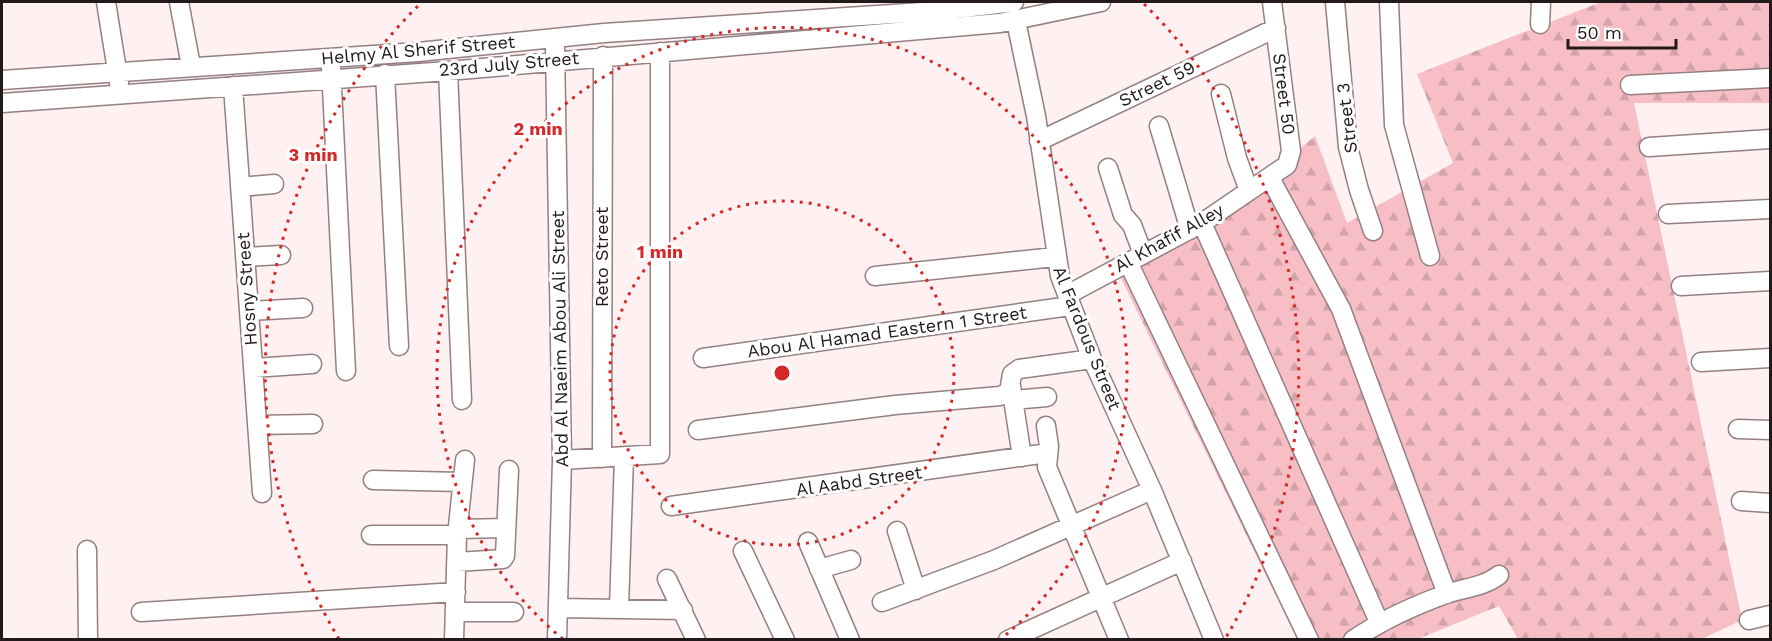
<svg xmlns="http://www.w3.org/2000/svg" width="1772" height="641" font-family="'Work Sans',sans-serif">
	<defs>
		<pattern id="forest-firs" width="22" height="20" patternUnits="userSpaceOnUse" patternTransform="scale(1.5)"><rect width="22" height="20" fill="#f7bec6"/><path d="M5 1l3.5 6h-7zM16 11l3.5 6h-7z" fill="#d3a3aa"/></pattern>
	</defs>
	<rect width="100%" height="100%" fill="#fff0f2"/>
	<path fill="url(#forest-firs)" d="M 1601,2 L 1770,2 L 1770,103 L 1634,103 L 1742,620 L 1702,639 L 1518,639 L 1499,606 L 1418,639 L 1297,639 L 1118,272 L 1196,236 L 1315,136 L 1347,223 L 1453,163 L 1417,74 Z"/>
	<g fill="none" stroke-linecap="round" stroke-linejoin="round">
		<g stroke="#947f81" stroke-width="21">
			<path id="minor" d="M 106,2 L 119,83
				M 179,2 L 191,66
				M 1335,2 L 1348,147 L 1359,190 L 1373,231
				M 1389,2 L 1394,125 L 1430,256
				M 1016,21 L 1036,116 L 1060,276 L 1092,359 L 1152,490 L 1214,640
				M 1540,24 L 1541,2
				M 555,47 L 562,460 L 557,640
				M 331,67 L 346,371
				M 448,71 L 462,400
				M 385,74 L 399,346
				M 2,80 L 418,52 L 604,33 L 938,11 L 1014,2
				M 1630,85 L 1770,78
				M 233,86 L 262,493
				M 1221,94 L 1237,158 L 1249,191
				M 2,103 L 448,71 L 1000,23 L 1101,2
				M 1159,126 L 1190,230
				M 1039,141 L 1276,28
				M 1649,147 L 1770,139
				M 1108,168 L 1123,215 L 1132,225 L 1143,254
				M 1270,178 L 1341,309 L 1447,594
				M 240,187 L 274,184
				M 1668,214 L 1770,209
				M 1202,223 L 1379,622
				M 245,257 L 281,255
				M 1128,262 L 1309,640
				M 875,276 L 1055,257
				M 1681,286 L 1770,281
				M 1067,295 L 1202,223 L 1287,165 L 1291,151 L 1272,2
				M 249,311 L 303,308
				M 703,358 L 1070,306
				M 1701,362 L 1770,358
				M 253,368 L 312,364
				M 1011,386 L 1022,457
				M 1013,400 L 1047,397
				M 257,425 L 313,424
				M 1046,426 L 1049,446 L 1047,467 L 1119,640
				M 1738,429 L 1770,430
				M 698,430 L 895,405 L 1000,396 L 1009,392 L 1012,374 L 1019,369 L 1092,359
				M 602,458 L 603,56
				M 562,460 L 660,454 L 660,52
				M 373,480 L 462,482
				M 1741,501 L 1770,503
				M 671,506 L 1048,453
				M 458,529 L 506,528
				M 897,531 L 916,590
				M 371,535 L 457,535
				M 808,542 L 850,640
				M 87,550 L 88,640
				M 743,551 L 785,640
				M 457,562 L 503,559 L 505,556 L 509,470
				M 819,569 L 851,560
				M 667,579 L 696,640
				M 882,602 L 994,560 L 1152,490
				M 559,608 L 683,610
				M 619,608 L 624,457
				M 141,612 L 456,592
				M 455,612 L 514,612
				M 1749,620 L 1770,615
				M 454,640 L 457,535 L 465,460
				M 1008,640 L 1182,561
				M 1353,640 C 1382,620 1413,606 1446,594 C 1463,588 1484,587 1499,575"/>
		</g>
		<use href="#minor" stroke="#fff" stroke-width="18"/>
	</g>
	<g fill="none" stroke="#d62828" stroke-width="3" stroke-dasharray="3 6">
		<circle cx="782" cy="373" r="172"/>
		<path d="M563 639A345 345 0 1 1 1001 639"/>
		<path d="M339 639A517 517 0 0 1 420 4M1144 4A517 517 0 0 1 1225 639"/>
	</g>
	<g text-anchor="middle" stroke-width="6" stroke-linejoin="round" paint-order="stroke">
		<g font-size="18" fill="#21191a" stroke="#fff">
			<text transform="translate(418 50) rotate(-5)" y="6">Helmy Al Sherif Street</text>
			<text transform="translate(509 64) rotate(-5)" y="6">23rd July Street</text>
			<text transform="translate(1157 84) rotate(-26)" y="6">Street 59</text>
			<text transform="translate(1284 94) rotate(83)" y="6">Street 50</text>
			<text transform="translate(1347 118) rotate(-97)" y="6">Street 3</text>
			<text transform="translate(1169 238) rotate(-29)" y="6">Al Khafif Alley</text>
			<text transform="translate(602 257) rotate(-90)" y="6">Reto Street</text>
			<text transform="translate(247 289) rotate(-94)" y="6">Hosny Street</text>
			<text transform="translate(887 332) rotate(-8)" y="6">Abou Al Hamad Eastern 1 Street</text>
			<text transform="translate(1087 338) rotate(68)" y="6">Al Fardous Street</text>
			<text transform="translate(560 339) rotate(-91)" y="6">Abd Al Naeim Abou Ali Street</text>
			<text transform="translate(859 481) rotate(-8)" y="6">Al Aabd Street</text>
		</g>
	</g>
	<circle cx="782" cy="373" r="9" fill="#d62828" stroke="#fff" stroke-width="3"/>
	<g font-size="18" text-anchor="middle" font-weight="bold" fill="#d62828" stroke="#fff" stroke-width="6" stroke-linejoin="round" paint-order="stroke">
		<text x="538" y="135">2 min</text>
		<text x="313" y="161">3 min</text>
		<text x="660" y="258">1 min</text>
	</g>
	<rect width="1772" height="641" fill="none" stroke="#21191a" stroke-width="6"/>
	<path d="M1568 39v9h108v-9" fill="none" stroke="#21191a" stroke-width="3"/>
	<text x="1577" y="39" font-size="18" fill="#21191a" stroke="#ffffff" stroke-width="4.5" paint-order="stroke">50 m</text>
</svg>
